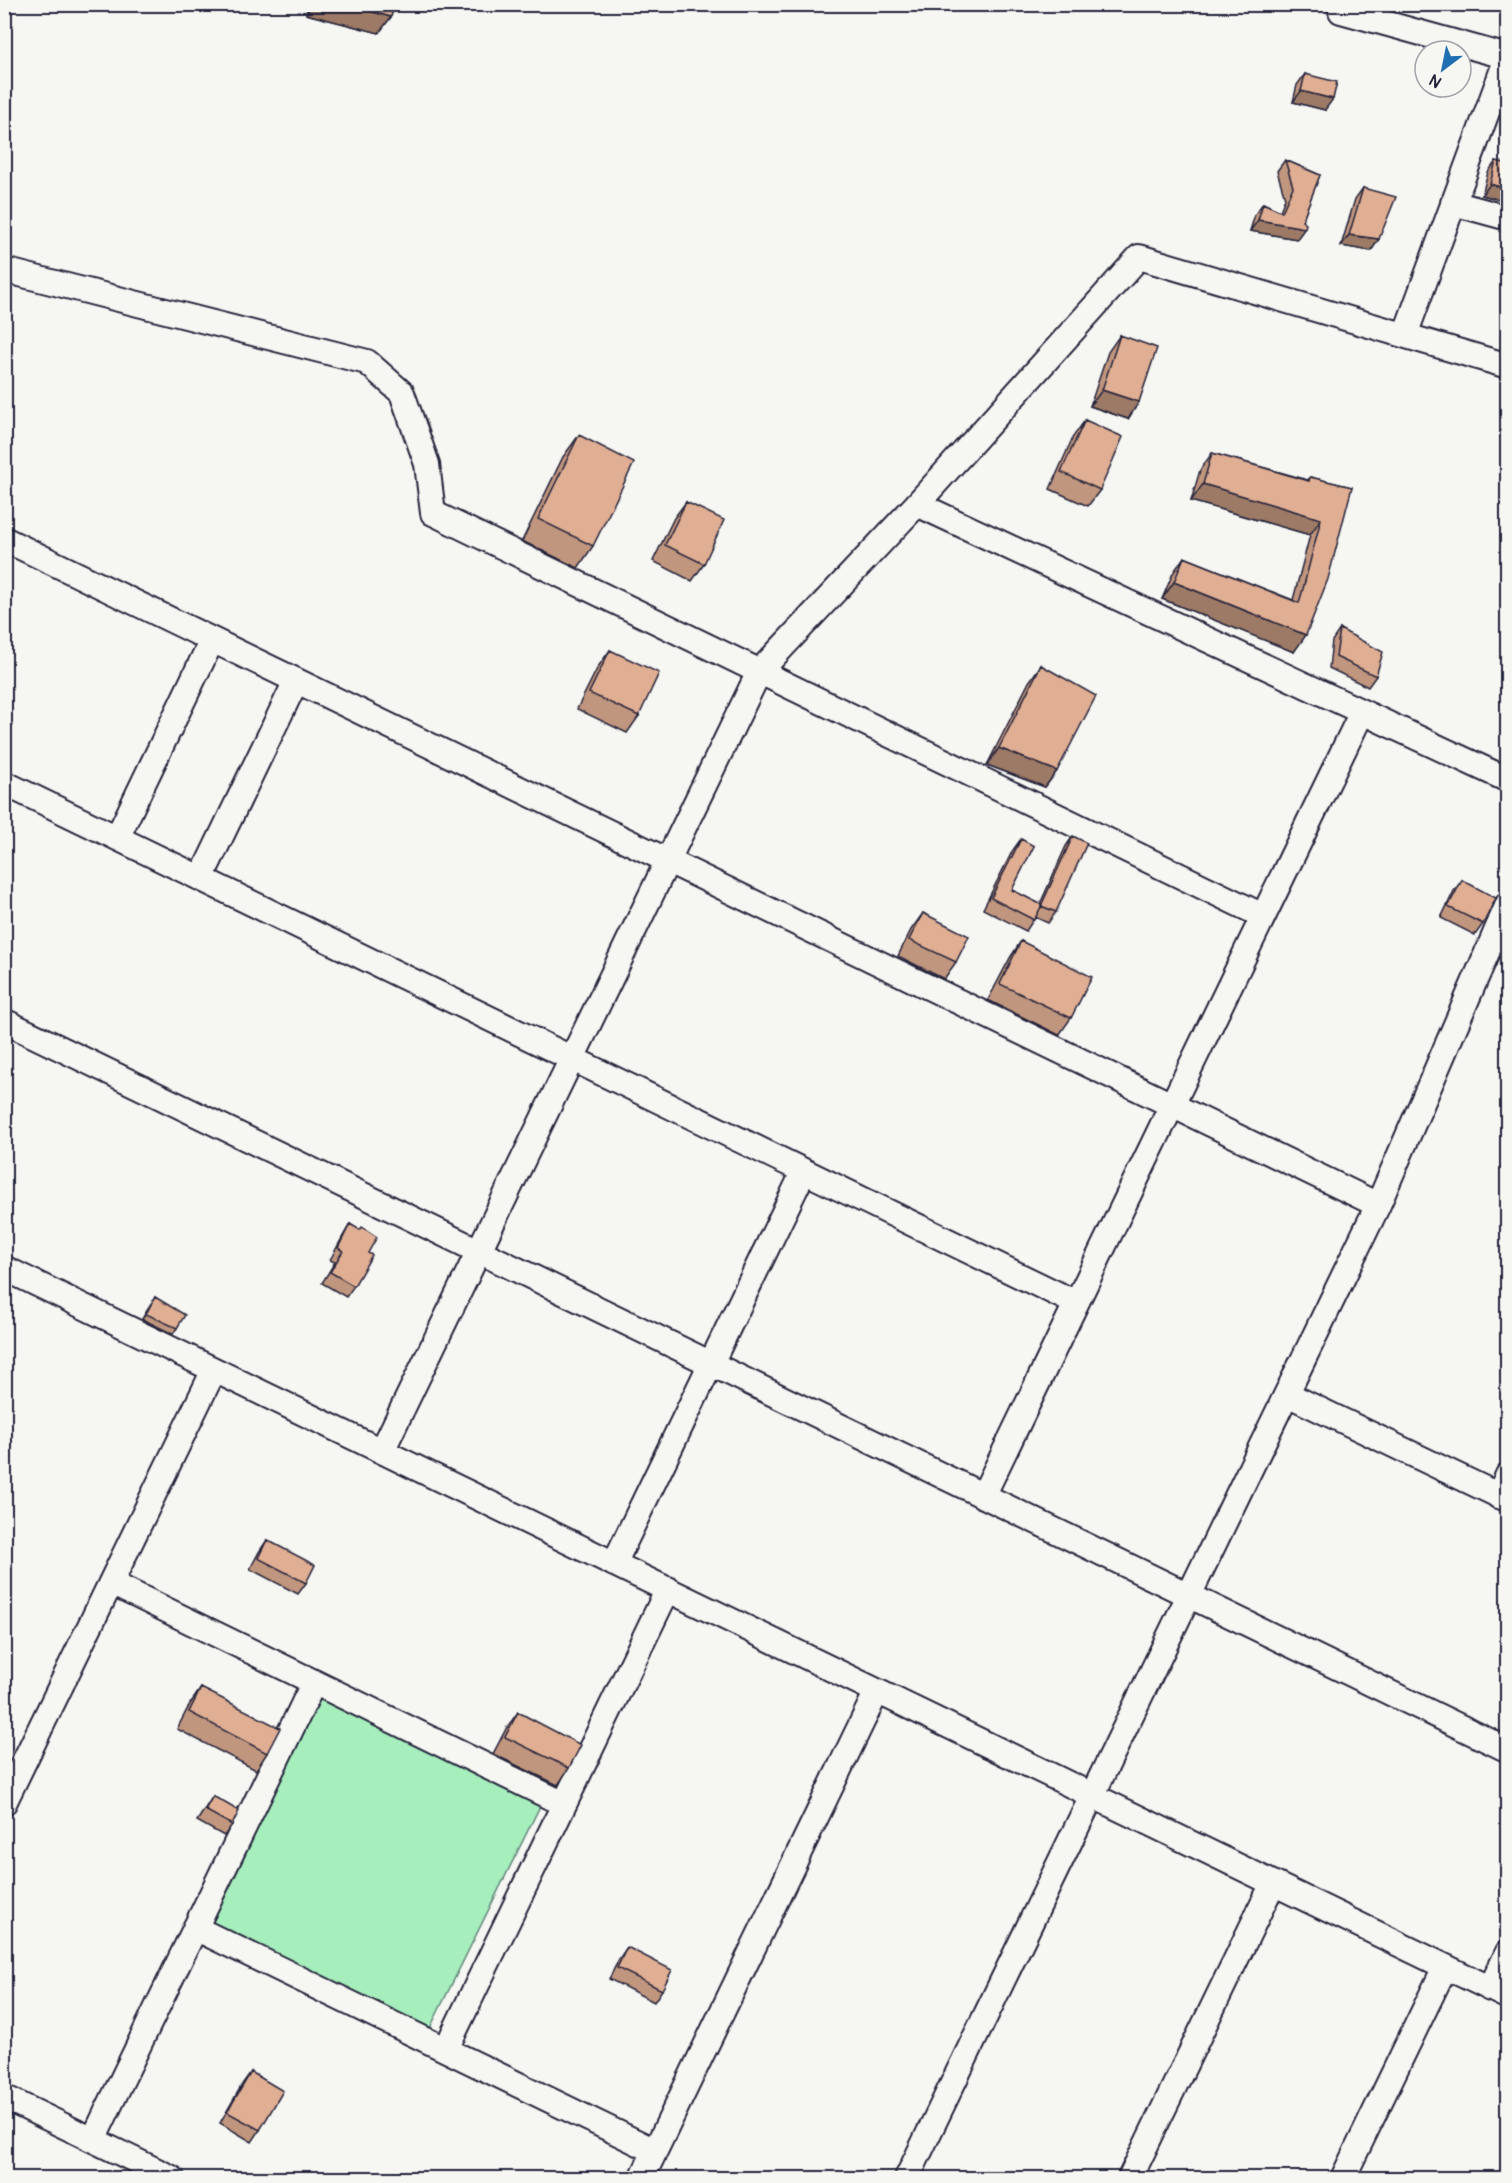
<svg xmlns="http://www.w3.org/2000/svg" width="1512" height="2183" font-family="Pangolin,sans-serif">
	<rect width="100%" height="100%" fill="#f6f6f2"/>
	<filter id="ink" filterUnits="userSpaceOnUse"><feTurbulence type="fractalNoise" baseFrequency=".0167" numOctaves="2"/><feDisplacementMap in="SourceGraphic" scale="12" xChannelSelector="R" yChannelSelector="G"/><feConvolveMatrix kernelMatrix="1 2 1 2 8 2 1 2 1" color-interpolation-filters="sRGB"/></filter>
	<g filter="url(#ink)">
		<path fill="#a6eebc" stroke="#64887c" stroke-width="1.5" d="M 318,1692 L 542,1802 L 428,2032 L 204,1921 Z"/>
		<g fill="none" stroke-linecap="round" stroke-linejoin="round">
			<g stroke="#22223b" stroke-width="28">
				<path id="minor" d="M 1341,11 L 1508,57
					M 1453,203 L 1508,218
					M 4,270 L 367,362 L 402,393 L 427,464 L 433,513 L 1263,916
					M 1405,335 L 1508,55
					M 917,504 L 1508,780
					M 4,539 L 1378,1205
					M 4,783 L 1076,1303
					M 117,838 L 212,640
					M 201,878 L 296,681
					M 4,1021 L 1508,1750
					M 4,1268 L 1508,1997
					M 1287,1394 L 1508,1500
					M 382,1451 L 759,672 L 917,504 L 1139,257 L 1508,366
					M 983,1496 L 1362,712
					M 1498,1496 L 1508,1475
					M 614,1564 L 804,1171
					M 111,1583 L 564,1804
					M 4,1803 L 214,1370
					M 195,1928 L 655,2151
					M 1490,1989 L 1508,1952
					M 446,2049 L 668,1589
					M 4,2097 L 172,2178
					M 93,2140 L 314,1682
					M 642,2178 L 877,1691
					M 907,2178 L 1378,1205 L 1508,904
					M 1130,2178 L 1273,1883
					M 1343,2178 L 1445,1967"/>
			</g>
			<use href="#minor" stroke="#f6f6f2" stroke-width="24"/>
		</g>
		<path fill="#c1967e" stroke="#22223b" stroke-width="1.5" d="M 308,4 L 394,4 L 391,17 L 379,33 L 306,14 Z
			M 1305,74 L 1325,110 L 1293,102 L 1297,85 Z
			M 1285,160 L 1320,175 L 1302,221 L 1297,239 L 1250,231 L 1255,214 L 1263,203 L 1280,211 L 1285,198 L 1277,171 Z
			M 1496,161 L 1508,164 L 1508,202 L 1482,195 L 1488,172 Z
			M 1363,188 L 1379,239 L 1371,251 L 1341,246 L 1355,199 Z
			M 1120,335 L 1139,402 L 1128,419 L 1090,406 L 1108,352 Z
			M 1085,420 L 1100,490 L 1088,506 L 1050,489 L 1073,437 Z
			M 579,435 L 593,546 L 578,568 L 522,541 L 563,457 Z
			M 1212,453 L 1308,480 L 1310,477 L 1352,487 L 1294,652 L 1162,599 L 1173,573 L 1184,557 L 1293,600 L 1310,535 L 1191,501 L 1200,470 Z
			M 686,502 L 704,564 L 692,581 L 653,561 L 674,518 Z
			M 1340,629 L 1376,676 L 1368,687 L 1329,668 L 1332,641 Z
			M 610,650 L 639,716 L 627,733 L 577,709 L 598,667 Z
			M 1041,665 L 1057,771 L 1045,787 L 987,765 L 1029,682 Z
			M 1073,836 L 1056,912 L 1048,923 L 1035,917 L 1026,931 L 983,909 L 1013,850 L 1021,839 L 1012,890 L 1040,904 L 1066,846 Z
			M 1462,880 L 1483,924 L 1475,935 L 1441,918 L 1454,891 Z
			M 923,913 L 956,962 L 944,979 L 898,956 L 911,930 Z
			M 1021,941 L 1071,1018 L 1059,1035 L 988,1000 L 1010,958 Z
			M 350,1224 L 368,1253 L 354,1286 L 346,1297 L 322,1283 L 335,1262 L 330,1260 L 343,1236 Z
			M 155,1297 L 177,1328 L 173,1334 L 142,1319 Z
			M 267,1540 L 306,1583 L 298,1594 L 250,1569 L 259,1552 Z
			M 201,1688 L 267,1753 L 256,1770 L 177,1729 L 190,1704 Z
			M 518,1712 L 569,1768 L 558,1785 L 493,1754 L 506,1729 Z
			M 213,1796 L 232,1825 L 224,1836 L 197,1821 Z
			M 627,1947 L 662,1990 L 654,2002 L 609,1979 L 619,1959 Z
			M 251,2072 L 260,2130 L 252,2142 L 220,2123 L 243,2083 Z"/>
		<path fill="#9d7a66" stroke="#22223b" stroke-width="1.5" d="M 312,4 L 345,4 L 391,17 L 379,33 L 306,14 Z
			M 1301,91 L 1333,99 L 1325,110 L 1293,102 Z
			M 1490,184 L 1508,189 L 1508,202 L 1482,195 Z
			M 1258,220 L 1305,228 L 1297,239 L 1250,231 Z
			M 1349,235 L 1379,239 L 1371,251 L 1341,246 Z
			M 1102,390 L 1139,402 L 1128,419 L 1090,406 Z
			M 1203,484 L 1321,519 L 1310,535 L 1191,501 Z
			M 1174,582 L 1306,635 L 1294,652 L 1162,599 Z
			M 999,748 L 1057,771 L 1045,787 L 987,765 Z"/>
		<path fill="#e0ae92" stroke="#22223b" stroke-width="1.5" d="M 345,4 L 394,4 L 391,17 Z
			M 1305,74 L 1337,82 L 1333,99 L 1301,91 Z
			M 1285,160 L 1320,175 L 1302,221 L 1306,224 L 1305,228 L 1258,220 L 1263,203 L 1282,212 L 1293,187 Z
			M 1496,161 L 1508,164 L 1508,189 L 1490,184 Z
			M 1363,188 L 1396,197 L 1379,239 L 1349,235 Z
			M 1120,335 L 1157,348 L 1139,402 L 1102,390 Z
			M 1085,420 L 1123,437 L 1100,490 L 1061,472 Z
			M 579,435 L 634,463 L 593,546 L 538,519 Z
			M 1212,453 L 1309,481 L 1310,477 L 1352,487 L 1328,579 L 1306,635 L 1174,582 L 1184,557 L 1299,603 L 1303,589 L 1321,519 L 1203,484 Z
			M 686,502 L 724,520 L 704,564 L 665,545 Z
			M 1340,629 L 1383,652 L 1376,676 L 1336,657 Z
			M 610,650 L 659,673 L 639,716 L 589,693 Z
			M 1041,665 L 1096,696 L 1057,771 L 999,748 Z
			M 1073,836 L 1087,843 L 1056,912 L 1041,906 Z
			M 1021,839 L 1034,846 L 1012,890 L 1042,905 L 1034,920 L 991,898 Z
			M 1462,880 L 1496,898 L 1483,924 L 1448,907 Z
			M 923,913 L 969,936 L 956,962 L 909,940 Z
			M 1021,941 L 1092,977 L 1071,1018 L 1000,984 Z
			M 350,1224 L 360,1230 L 362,1227 L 377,1237 L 368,1253 L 372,1255 L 354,1286 L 330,1272 L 343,1251 L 338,1248 Z
			M 155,1297 L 185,1315 L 177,1328 L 146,1314 Z
			M 267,1540 L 315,1565 L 306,1583 L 258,1558 Z
			M 201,1688 L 280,1728 L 267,1753 L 189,1712 Z
			M 518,1712 L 581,1745 L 569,1768 L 505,1737 Z
			M 213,1796 L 239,1811 L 232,1825 L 205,1810 Z
			M 627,1947 L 672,1970 L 662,1990 L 617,1968 Z
			M 251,2072 L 283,2091 L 260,2130 L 227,2112 Z"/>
	</g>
	<rect width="1512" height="2183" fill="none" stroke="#f6f6f2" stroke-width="24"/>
	<rect x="12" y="12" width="1488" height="2159" fill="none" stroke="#22223b" stroke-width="2" filter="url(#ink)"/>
	<g transform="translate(1443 69) rotate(212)"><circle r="28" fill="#f6f6f2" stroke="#a1a1a9" stroke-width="1.5"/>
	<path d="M0-4.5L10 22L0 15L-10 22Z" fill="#1f6fb2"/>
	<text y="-9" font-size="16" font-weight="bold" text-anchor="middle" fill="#22223b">N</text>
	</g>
</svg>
